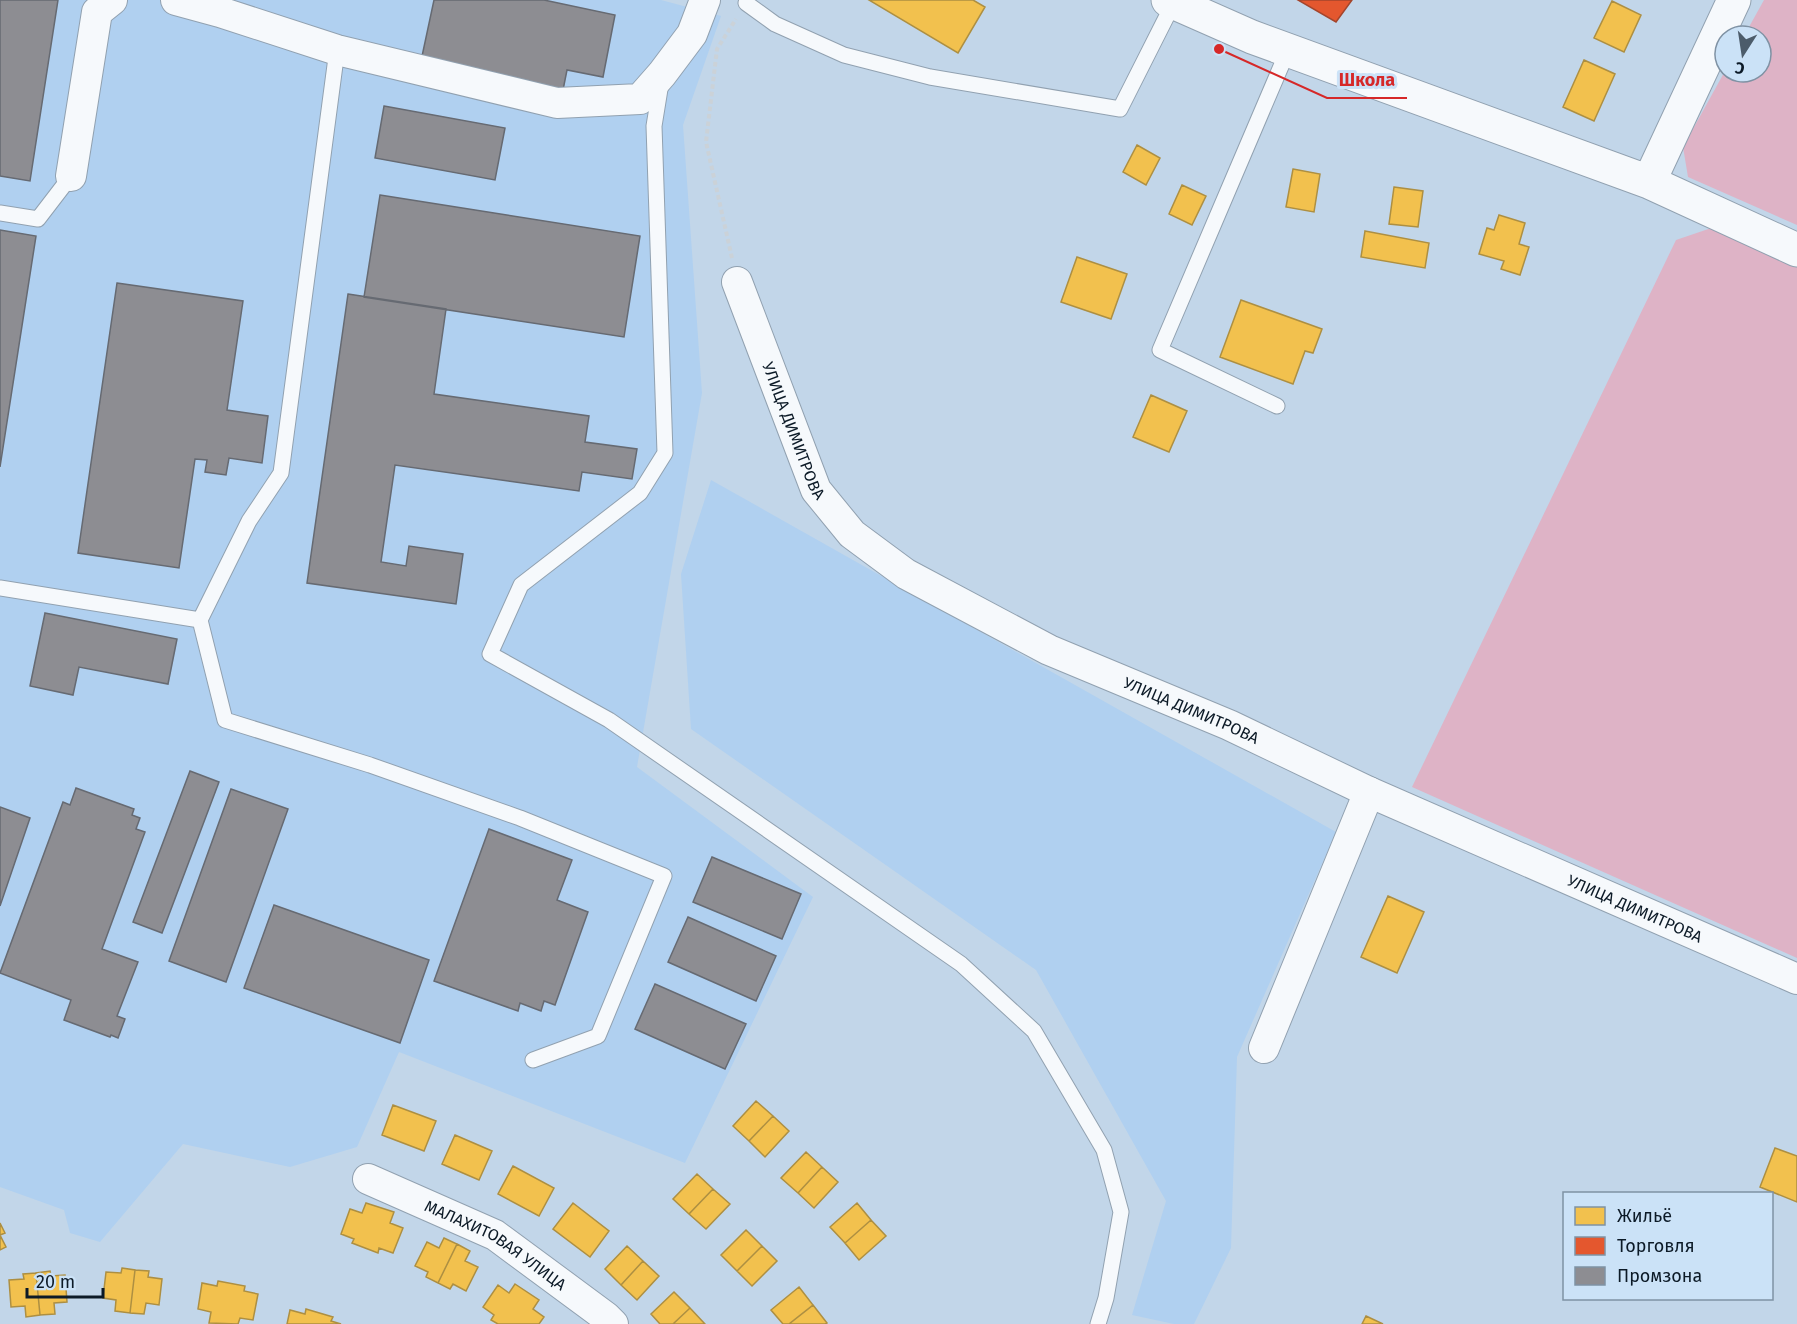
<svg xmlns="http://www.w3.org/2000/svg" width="1797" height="1324" font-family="'Fira Sans',sans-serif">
	<rect width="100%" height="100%" fill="#c2d6e9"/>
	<path fill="#b0d0f0" d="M 0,0 L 661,0 L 721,16 L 683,125 L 702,393 L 637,767 L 813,897 L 685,1163 L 399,1052 L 357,1147 L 290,1167 L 183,1144 L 100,1242 L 70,1233 L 64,1210 L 0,1187 Z
		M 711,480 L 1336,832 L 1237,1057 L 1231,1248 L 1194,1324 L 1174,1324 L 1132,1315 L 1166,1201 L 1036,970 L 691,729 L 681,574 Z"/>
	<path fill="#deb3c6" d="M 1764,0 L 1797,0 L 1797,225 L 1688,177 L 1683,147 L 1725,71 L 1761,72 L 1761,36 L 1744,36 Z
		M 1726,223 L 1797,259 L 1797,958 L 1412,787 L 1676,240 Z"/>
	<path fill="#f2c14e" stroke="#ad8f42" stroke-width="1.5" d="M 869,0 L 973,0 L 985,7 L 958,53 Z
		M 1612,1 L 1641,15 L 1624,52 L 1594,38 Z
		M 1584,60 L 1615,74 L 1594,121 L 1563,107 Z
		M 1137,145 L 1160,158 L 1146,185 L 1123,172 Z
		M 1293,169 L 1320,174 L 1314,212 L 1286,207 Z
		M 1182,185 L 1206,196 L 1192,225 L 1169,214 Z
		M 1394,187 L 1423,191 L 1418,227 L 1389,224 Z
		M 1499,215 L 1525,223 L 1519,244 L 1529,247 L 1520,275 L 1501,269 L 1504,261 L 1479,254 L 1487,228 L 1494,230 Z
		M 1365,231 L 1429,243 L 1425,268 L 1361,257 Z
		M 1077,257 L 1127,274 L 1111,319 L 1061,302 Z
		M 1241,300 L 1322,329 L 1313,353 L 1305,351 L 1293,384 L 1220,357 Z
		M 1151,395 L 1187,411 L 1169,452 L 1133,437 Z
		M 1388,896 L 1424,912 L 1397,973 L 1361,957 Z
		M 756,1101 L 773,1116 L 749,1141 L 733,1126 Z
		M 393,1105 L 436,1121 L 424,1151 L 382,1135 Z
		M 773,1116 L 789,1131 L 765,1157 L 749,1141 Z
		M 455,1135 L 492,1151 L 479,1180 L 442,1164 Z
		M 1775,1148 L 1797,1156 L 1797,1202 L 1760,1187 Z
		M 806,1152 L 822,1167 L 798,1193 L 781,1178 Z
		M 513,1166 L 554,1188 L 539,1216 L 498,1194 Z
		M 822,1167 L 838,1182 L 814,1208 L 798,1193 Z
		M 697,1174 L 713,1189 L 689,1214 L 673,1199 Z
		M 713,1189 L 730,1204 L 706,1229 L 689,1214 Z
		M 366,1203 L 394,1212 L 390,1223 L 403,1228 L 393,1253 L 379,1248 L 378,1253 L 352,1243 L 354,1239 L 341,1234 L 350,1209 L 362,1213 Z
		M 573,1203 L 609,1231 L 590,1257 L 553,1229 Z
		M 857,1203 L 871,1220 L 845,1243 L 830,1227 Z
		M 871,1220 L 886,1236 L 859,1260 L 845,1243 Z
		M 0,1223 L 5,1233 L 0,1235 L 6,1247 L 0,1250 Z
		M 746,1230 L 762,1246 L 737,1271 L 721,1255 Z
		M 444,1238 L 457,1244 L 438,1283 L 426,1277 L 428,1272 L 415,1266 L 427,1242 L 439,1248 Z
		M 457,1244 L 470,1251 L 465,1261 L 478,1267 L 466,1291 L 453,1284 L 450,1289 L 438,1283 Z
		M 627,1246 L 643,1261 L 621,1285 L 605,1269 Z
		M 762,1246 L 777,1261 L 752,1286 L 737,1271 Z
		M 643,1261 L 659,1276 L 637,1300 L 621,1285 Z
		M 122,1268 L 135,1270 L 130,1313 L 115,1311 L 116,1300 L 103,1298 L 106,1272 L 121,1273 Z
		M 135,1270 L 149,1271 L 148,1277 L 162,1279 L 159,1305 L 146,1303 L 144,1314 L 130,1313 Z
		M 50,1271 L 51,1276 L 65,1275 L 67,1302 L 54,1303 L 55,1314 L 40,1315 L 36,1273 Z
		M 36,1273 L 40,1315 L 26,1317 L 25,1306 L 11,1307 L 9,1280 L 24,1279 L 23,1274 Z
		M 218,1281 L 245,1286 L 244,1291 L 258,1294 L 253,1320 L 240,1318 L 238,1324 L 209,1323 L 211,1312 L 198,1309 L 202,1283 L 217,1286 Z
		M 515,1284 L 539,1300 L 533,1309 L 544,1317 L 539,1324 L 498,1324 L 491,1320 L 494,1315 L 483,1307 L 498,1285 L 509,1293 Z
		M 799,1287 L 813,1305 L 789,1324 L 783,1324 L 771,1310 Z
		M 674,1292 L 690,1308 L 673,1324 L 660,1324 L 651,1314 Z
		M 813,1305 L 827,1323 L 825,1324 L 789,1324 Z
		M 690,1308 L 705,1324 L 673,1324 Z
		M 306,1309 L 333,1317 L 331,1321 L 341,1324 L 287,1324 L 290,1310 L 305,1314 Z
		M 1366,1316 L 1383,1324 L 1362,1324 Z"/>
	<path fill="#e4572e" stroke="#a3452c" stroke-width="1.5" d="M 1298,0 L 1352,0 L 1336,22 Z"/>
	<path fill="#8d8d92" stroke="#666a72" stroke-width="1.5" d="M 0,0 L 58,0 L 30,181 L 0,176 Z
		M 434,0 L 544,0 L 615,15 L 603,77 L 567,70 L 563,90 L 421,61 Z
		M 384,106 L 505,128 L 495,180 L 375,158 Z
		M 380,195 L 640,236 L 624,337 L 364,297 Z
		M 0,230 L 36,236 L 0,467 Z
		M 117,283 L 243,301 L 227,410 L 268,416 L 262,463 L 229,458 L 226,475 L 205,472 L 207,460 L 195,459 L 179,568 L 78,553 Z
		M 348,294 L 446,309 L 434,394 L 589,416 L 585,442 L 637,449 L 632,479 L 582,472 L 579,491 L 395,465 L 381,562 L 406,566 L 409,546 L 463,554 L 456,604 L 307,583 Z
		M 45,613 L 177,639 L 168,684 L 79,667 L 73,695 L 30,686 Z
		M 190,771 L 219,782 L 162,933 L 133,922 Z
		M 76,788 L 134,809 L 132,815 L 140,818 L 136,829 L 145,832 L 102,949 L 138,962 L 117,1016 L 125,1019 L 118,1038 L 111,1035 L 110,1037 L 64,1020 L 71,1000 L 0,973 L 63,802 L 70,805 Z
		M 231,789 L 288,809 L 226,982 L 169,961 Z
		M 0,807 L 30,818 L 0,906 Z
		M 489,829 L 572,860 L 557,900 L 588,912 L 555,1005 L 544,1001 L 541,1011 L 520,1003 L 518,1011 L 434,981 Z
		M 712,857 L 801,894 L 782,939 L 693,902 Z
		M 274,905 L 429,960 L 400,1043 L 244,988 Z
		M 688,917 L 776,956 L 756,1001 L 668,962 Z
		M 655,984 L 746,1024 L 725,1069 L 635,1029 Z"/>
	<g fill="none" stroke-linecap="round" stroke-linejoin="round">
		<g stroke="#91a1b0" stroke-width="17">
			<path id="lane" d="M 746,3 L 775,24 L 844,55 L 930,77 L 1120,109 L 1174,2
				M 661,83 L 654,126 L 665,453 L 640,493 L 521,585 L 490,654 L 609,720 L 961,964 L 1034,1031 L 1104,1150 L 1121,1212 L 1106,1298 L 1098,1324
				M 0,213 L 38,219 L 71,176
				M 1277,406 L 1160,350 L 1288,50
				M 0,588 L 200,620 L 225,720 L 370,765 L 520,818 L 664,876 L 598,1036 L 533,1060
				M 200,620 L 249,521 L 281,473 L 337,50"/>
		</g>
		<g stroke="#91a1b0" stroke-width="32">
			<g id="street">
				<path d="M 176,0 L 220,12 L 337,50 L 557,103 L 640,99 L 662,74 L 692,34 L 705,0"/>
				<path d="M 71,176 L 97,12 L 112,0"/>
				<path id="s1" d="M 737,282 L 816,490 L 852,534 L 906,574 L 1049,650 L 1229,725 L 1369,792 L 1797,979"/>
				<path d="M 1264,1048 L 1369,792"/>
				<path id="s2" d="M 368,1179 L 495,1235 L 606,1317 L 613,1324"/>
			</g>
		</g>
		<g stroke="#91a1b0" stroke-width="35">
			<path id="secondary" d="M 1168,0 L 1252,37 L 1649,182 L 1797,250
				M 1649,182 L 1734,0"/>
		</g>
		<path stroke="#cbd2d8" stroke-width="4" stroke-dasharray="4.5 3" stroke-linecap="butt" d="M 732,258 L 706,142 L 717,49 L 736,19"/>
		<use href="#lane" stroke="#f6f9fc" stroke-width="15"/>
		<use href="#street" stroke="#f6f9fc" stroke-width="30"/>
		<use href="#secondary" stroke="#f6f9fc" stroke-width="33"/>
	</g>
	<g text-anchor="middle" stroke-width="6" stroke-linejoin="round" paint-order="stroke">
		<g font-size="16" fill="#0c1a27" stroke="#cbe2f7">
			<text dy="6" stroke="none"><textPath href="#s1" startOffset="159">УЛИЦА ДИМИТРОВА</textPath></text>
			<text dy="6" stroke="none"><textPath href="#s1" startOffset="663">УЛИЦА ДИМИТРОВА</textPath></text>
			<text dy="6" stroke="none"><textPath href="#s1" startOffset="1149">УЛИЦА ДИМИТРОВА</textPath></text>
			<text dy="6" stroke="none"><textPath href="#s2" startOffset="144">МАЛАХИТОВАЯ УЛИЦА</textPath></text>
		</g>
	</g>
	<path fill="none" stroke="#d62828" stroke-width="2" d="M1219 49L1327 98H1407"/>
	<circle fill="#d62828" stroke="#cbe2f7" stroke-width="2" cx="1219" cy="49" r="6"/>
	<g font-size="18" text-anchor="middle" font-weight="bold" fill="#d62828" stroke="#cbe2f7" stroke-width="6" stroke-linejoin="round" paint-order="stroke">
		<text x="1367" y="86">Школа</text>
	</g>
	<rect x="1563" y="1192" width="210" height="108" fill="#cbe2f7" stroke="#7f92a4" stroke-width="1.5"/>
	<rect x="1575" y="1207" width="30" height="18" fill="#f2c14e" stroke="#7f92a4" stroke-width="1.5"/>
	<text x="1617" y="1222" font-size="18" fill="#0c1a27">Жильё</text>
	<rect x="1575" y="1237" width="30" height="18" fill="#e4572e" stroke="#7f92a4" stroke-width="1.5"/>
	<text x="1617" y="1252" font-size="18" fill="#0c1a27">Торговля</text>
	<rect x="1575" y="1267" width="30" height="18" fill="#8d8d92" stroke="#7f92a4" stroke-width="1.5"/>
	<text x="1617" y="1282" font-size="18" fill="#0c1a27">Промзона</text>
	<g transform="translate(1743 54) rotate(192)"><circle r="28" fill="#cbe2f7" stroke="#7f92a4" stroke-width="1.5"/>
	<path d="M0-4.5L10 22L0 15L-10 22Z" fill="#4c5c6b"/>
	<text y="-9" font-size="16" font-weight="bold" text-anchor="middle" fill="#0c1a27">С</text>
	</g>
	<path d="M27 1288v9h76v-9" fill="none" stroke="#0c1a27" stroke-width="3"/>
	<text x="36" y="1288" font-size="18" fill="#0c1a27" stroke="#cbe2f7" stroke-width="4.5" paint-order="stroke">20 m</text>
</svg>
